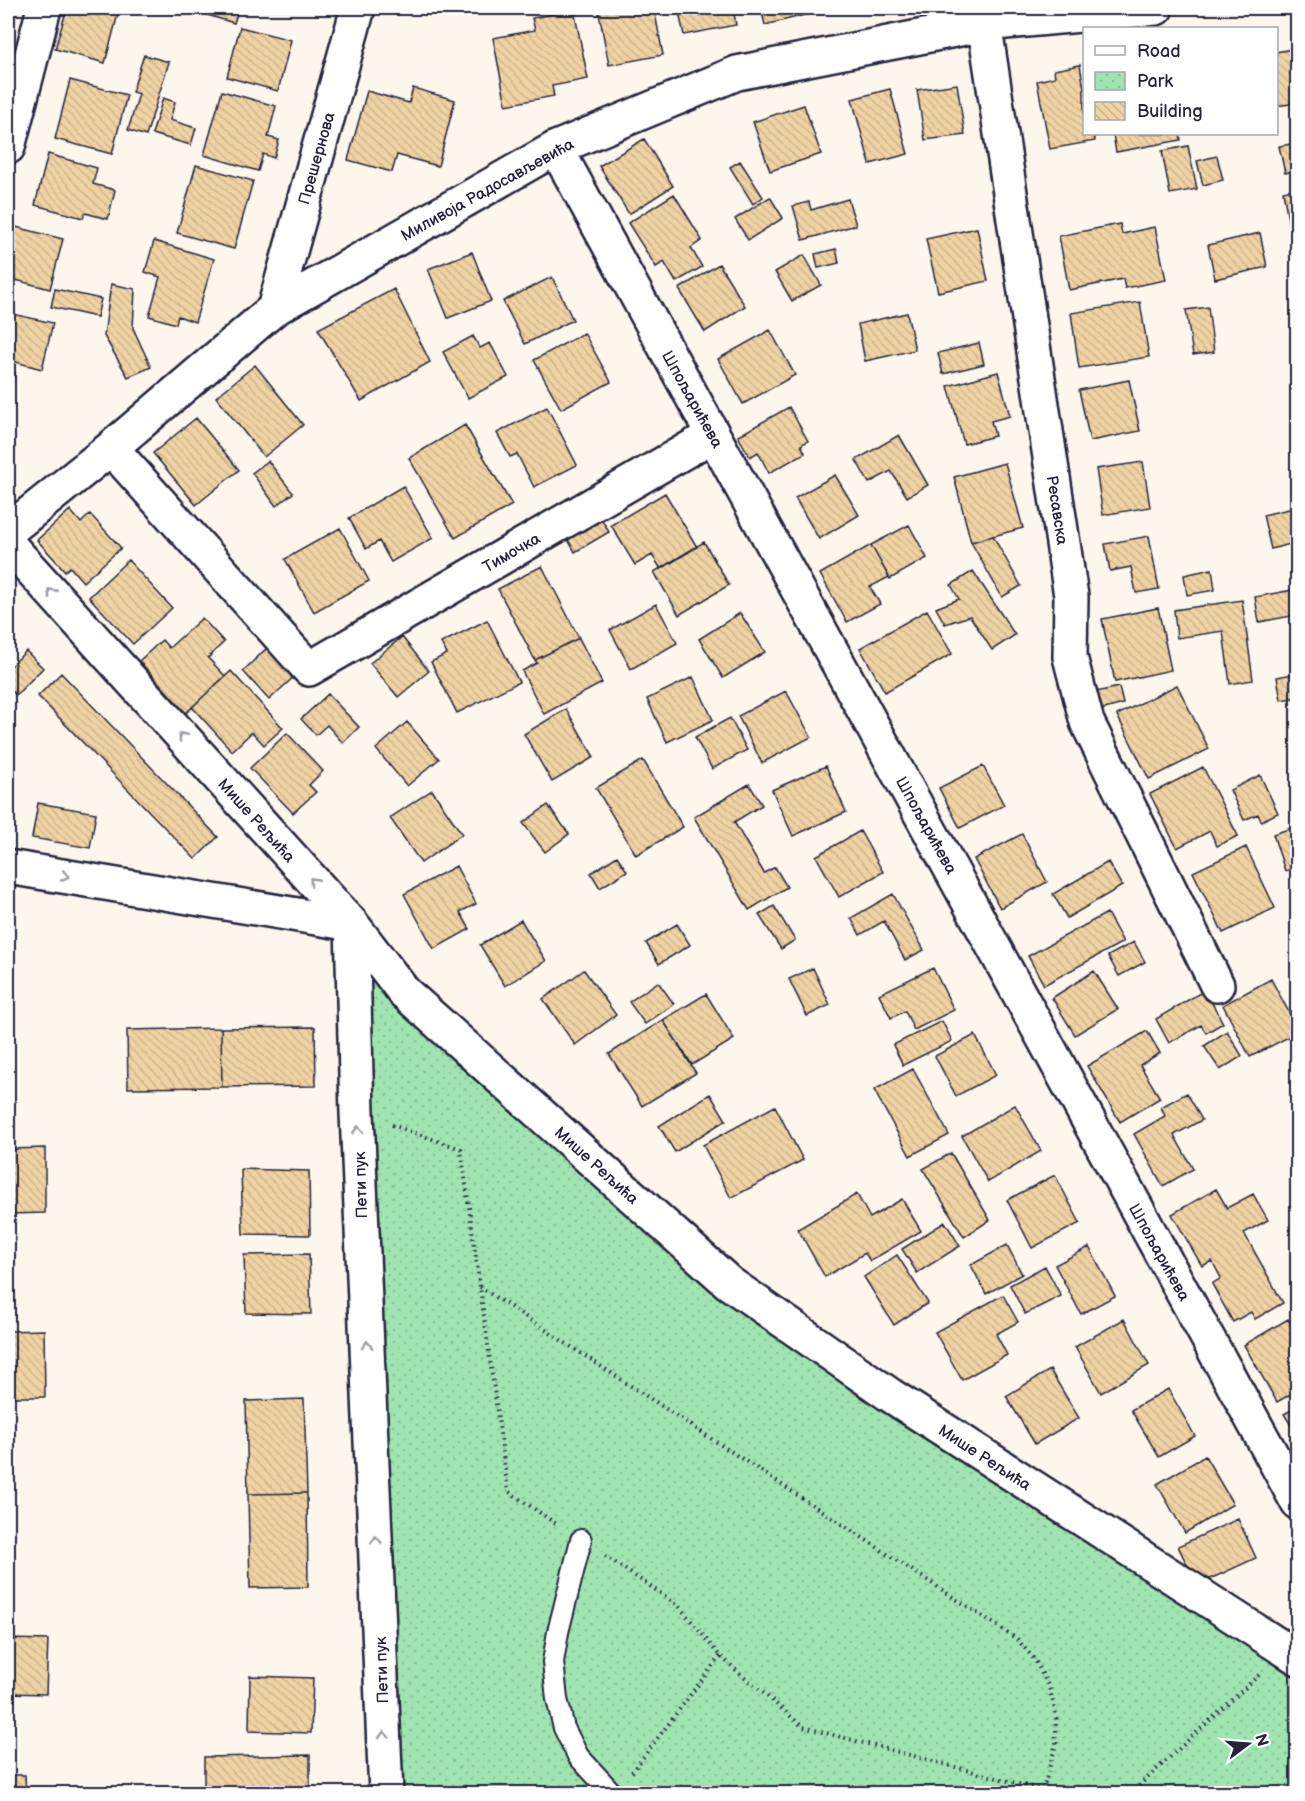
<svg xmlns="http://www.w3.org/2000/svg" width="1305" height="1801" font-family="'Balsamiq Sans',sans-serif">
	<defs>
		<pattern id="park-dots" width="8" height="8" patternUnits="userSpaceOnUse" patternTransform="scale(1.5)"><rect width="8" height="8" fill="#9fe4b1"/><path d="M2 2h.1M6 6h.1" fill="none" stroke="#89c399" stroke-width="1.8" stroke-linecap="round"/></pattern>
		<pattern id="building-back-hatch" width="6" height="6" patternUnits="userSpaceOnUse" patternTransform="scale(1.5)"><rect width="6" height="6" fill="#efd3a3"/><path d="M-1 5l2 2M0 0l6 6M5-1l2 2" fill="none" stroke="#cdb58d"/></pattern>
	</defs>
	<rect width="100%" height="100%" fill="#fcf6ed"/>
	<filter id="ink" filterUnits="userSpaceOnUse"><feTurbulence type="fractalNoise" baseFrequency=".0167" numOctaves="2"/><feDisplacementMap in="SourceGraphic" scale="12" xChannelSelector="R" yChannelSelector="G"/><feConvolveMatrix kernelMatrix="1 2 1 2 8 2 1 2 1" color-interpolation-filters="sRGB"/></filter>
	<g filter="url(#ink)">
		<path fill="url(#park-dots)" stroke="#608376" stroke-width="1.5" d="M 352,924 L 729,1282 L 1297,1667 L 1297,1793 L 386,1793 Z"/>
		<path fill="url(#building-back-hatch)" stroke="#22223b" stroke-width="1.5" d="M 67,8 L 97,8 L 118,14 L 105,63 L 55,49 Z
			M 198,8 L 239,8 L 234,23 L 197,12 Z
			M 598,8 L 654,8 L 663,55 L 609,65 Z
			M 678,8 L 733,8 L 736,25 L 684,35 Z
			M 761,8 L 808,8 L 809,14 L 765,25 Z
			M 574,10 L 588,79 L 552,86 L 554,96 L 506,105 L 493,38 L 535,30 L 532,18 Z
			M 240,27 L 291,40 L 278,91 L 227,77 Z
			M 1298,48 L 1298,103 L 1276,106 L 1276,52 Z
			M 144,55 L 169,62 L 146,136 L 128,130 L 139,94 L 132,92 Z
			M 1080,65 L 1084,88 L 1084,134 L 1094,134 L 1095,141 L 1050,149 L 1037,81 L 1055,77 L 1054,70 Z
			M 70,80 L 127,95 L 112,154 L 55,139 Z
			M 957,84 L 965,135 L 925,140 L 917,90 Z
			M 413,88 L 455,100 L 438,166 L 397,155 L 392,172 L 348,160 L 367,91 L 409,103 Z
			M 890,89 L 908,154 L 870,164 L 852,99 Z
			M 222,91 L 276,106 L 268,137 L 279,140 L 274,158 L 263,154 L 258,171 L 204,155 Z
			M 163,98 L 175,102 L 170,120 L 196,128 L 191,145 L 152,134 Z
			M 804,105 L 821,154 L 770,171 L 753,122 Z
			M 1113,134 L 1180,134 L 1181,140 L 1116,152 Z
			M 644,139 L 673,186 L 629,214 L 599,166 Z
			M 1297,143 L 1298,170 L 1285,173 L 1279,146 Z
			M 1188,146 L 1197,189 L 1170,194 L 1162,151 Z
			M 48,154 L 97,168 L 93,184 L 115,190 L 108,219 L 85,213 L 83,218 L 35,205 Z
			M 1217,156 L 1223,180 L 1203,185 L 1197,161 Z
			M 740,161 L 763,197 L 753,204 L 730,167 Z
			M 196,165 L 253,181 L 234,249 L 177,233 Z
			M 1298,188 L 1298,248 L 1293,248 L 1283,191 Z
			M 674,194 L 702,240 L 691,248 L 702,267 L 676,282 L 664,262 L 656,267 L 628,223 Z
			M 770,197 L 783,218 L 748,240 L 735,219 Z
			M 848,199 L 856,225 L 803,240 L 793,206 L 809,202 L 811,210 Z
			M 1120,224 L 1122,234 L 1155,227 L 1166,280 L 1125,288 L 1123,279 L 1069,290 L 1059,236 Z
			M 12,226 L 63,239 L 50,289 L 8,278 L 8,242 Z
			M 977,228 L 988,281 L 938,292 L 926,239 Z
			M 1260,233 L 1267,267 L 1215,279 L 1208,245 Z
			M 154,241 L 214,259 L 195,322 L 178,316 L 176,324 L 149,316 L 160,277 L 145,272 Z
			M 836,249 L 839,263 L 818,268 L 815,254 Z
			M 472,252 L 491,301 L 448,318 L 428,269 Z
			M 804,255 L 821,285 L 792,301 L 775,272 Z
			M 719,264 L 745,306 L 705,332 L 679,289 Z
			M 552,277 L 573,320 L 525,344 L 503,301 Z
			M 111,284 L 135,289 L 133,328 L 151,367 L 128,377 L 104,336 Z
			M 55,289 L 101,299 L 97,317 L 51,307 Z
			M 394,289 L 430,362 L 361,401 L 318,329 Z
			M 1140,302 L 1149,357 L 1079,368 L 1071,313 Z
			M 1208,307 L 1214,352 L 1193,355 L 1186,310 Z
			M 8,313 L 53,323 L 42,369 L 8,360 Z
			M 907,313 L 915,350 L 865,361 L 858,324 Z
			M 770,330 L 795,375 L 743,404 L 718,359 Z
			M 584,333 L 611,382 L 561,409 L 534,360 Z
			M 473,336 L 480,348 L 490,343 L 508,377 L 468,398 L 443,352 Z
			M 979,343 L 984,364 L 943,374 L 938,353 Z
			M 255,365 L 303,425 L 264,457 L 216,397 Z
			M 8,371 L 15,373 L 8,401 Z
			M 998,372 L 1010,416 L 991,421 L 995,436 L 964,444 L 948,386 Z
			M 1129,380 L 1140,431 L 1090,441 L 1079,390 Z
			M 547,407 L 577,465 L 534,487 L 517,454 L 510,457 L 497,433 Z
			M 789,407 L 808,441 L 801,445 L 805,453 L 769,473 L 758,452 L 750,457 L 738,436 Z
			M 196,418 L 239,470 L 196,505 L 153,453 Z
			M 465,425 L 512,505 L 455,538 L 409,458 Z
			M 899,435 L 928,485 L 907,497 L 891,471 L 869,483 L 856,460 Z
			M 268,461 L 293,493 L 276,506 L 252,473 Z
			M 1143,462 L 1150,507 L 1103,515 L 1096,469 Z
			M 1005,463 L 1023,528 L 971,542 L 954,477 Z
			M 835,475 L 859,515 L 819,539 L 795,498 Z
			M 403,486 L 433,538 L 391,562 L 379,541 L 366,549 L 349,518 Z
			M 665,493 L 697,547 L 661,569 L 652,555 L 635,565 L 611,525 Z
			M 1298,507 L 1298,542 L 1271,549 L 1263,515 Z
			M 70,510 L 81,523 L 90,514 L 121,548 L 83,582 L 70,567 L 65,571 L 37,540 Z
			M 596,510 L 609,532 L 575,552 L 562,529 Z
			M 909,525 L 927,558 L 890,579 L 871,545 Z
			M 340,528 L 369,581 L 314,612 L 285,559 Z
			M 993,536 L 1021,586 L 1002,597 L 971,542 Z
			M 1149,536 L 1159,589 L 1136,593 L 1131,567 L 1110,571 L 1105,544 Z
			M 704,542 L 729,585 L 679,615 L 654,572 Z
			M 871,545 L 889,577 L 870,587 L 880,604 L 847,622 L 820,574 Z
			M 128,560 L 172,608 L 133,644 L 89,597 Z
			M 542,566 L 579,638 L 535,660 L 498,589 Z
			M 1212,569 L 1215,590 L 1187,595 L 1184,575 Z
			M 973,571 L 1015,635 L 992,650 L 970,616 L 945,624 L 936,608 L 959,599 L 951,585 Z
			M 1293,590 L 1297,615 L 1259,622 L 1255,597 Z
			M 1242,600 L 1253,680 L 1230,684 L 1223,631 L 1177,638 L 1174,610 Z
			M 656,604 L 677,643 L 631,669 L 610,630 Z
			M 1158,608 L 1171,670 L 1115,682 L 1102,619 Z
			M 927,610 L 952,654 L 885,692 L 860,648 Z
			M 740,613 L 765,652 L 723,678 L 699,639 Z
			M 202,618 L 224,642 L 208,658 L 225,676 L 186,713 L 139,661 L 162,640 L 169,648 Z
			M 487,620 L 519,682 L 457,713 L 431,662 L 447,654 L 441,643 Z
			M 402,637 L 429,671 L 398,697 L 370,663 Z
			M 579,638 L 602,683 L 544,714 L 522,671 L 537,663 L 535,660 Z
			M 272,643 L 299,672 L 269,700 L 243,671 Z
			M 26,651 L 43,668 L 16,695 L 8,687 L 8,669 Z
			M 231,671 L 283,728 L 264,745 L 252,732 L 232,751 L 192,707 Z
			M 61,673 L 218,837 L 195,859 L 38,696 Z
			M 1298,673 L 1298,697 L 1281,700 L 1277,677 Z
			M 693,677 L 713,720 L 667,742 L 647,699 Z
			M 1177,685 L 1209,749 L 1149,779 L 1117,715 Z
			M 1119,687 L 1123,704 L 1101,710 L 1096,692 Z
			M 786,691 L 811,737 L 762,763 L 738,716 Z
			M 328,694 L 359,727 L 343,743 L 327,725 L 316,735 L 301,719 Z
			M 566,709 L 594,757 L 552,782 L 524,734 Z
			M 730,718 L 747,750 L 712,769 L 695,737 Z
			M 407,722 L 439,759 L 407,786 L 376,749 Z
			M 287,733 L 323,771 L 309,785 L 316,792 L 293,813 L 250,768 Z
			M 643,760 L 683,827 L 636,855 L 596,788 Z
			M 826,766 L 846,812 L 793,836 L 772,790 Z
			M 983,766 L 1004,805 L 960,828 L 939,788 Z
			M 1203,767 L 1238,836 L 1217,846 L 1210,831 L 1177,848 L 1150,794 Z
			M 1260,775 L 1278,813 L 1261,821 L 1258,814 L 1244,820 L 1230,790 Z
			M 749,784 L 762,805 L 734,822 L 764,873 L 775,867 L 787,887 L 749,910 L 694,817 Z
			M 432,790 L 462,834 L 421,863 L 390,818 Z
			M 38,803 L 96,813 L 90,848 L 32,838 Z
			M 548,805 L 569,834 L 545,852 L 523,823 Z
			M 1298,826 L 1298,867 L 1285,871 L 1273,834 Z
			M 860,831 L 883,872 L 839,897 L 816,856 Z
			M 1022,834 L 1047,882 L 1000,908 L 974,859 Z
			M 1246,847 L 1275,908 L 1223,933 L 1193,872 Z
			M 617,856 L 627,871 L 600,888 L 591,873 Z
			M 1108,862 L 1122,886 L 1067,918 L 1053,894 Z
			M 456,866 L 476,904 L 460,912 L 470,929 L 434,949 L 404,894 Z
			M 893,894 L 924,950 L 905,960 L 884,921 L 860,935 L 851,918 Z
			M 774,906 L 795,940 L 781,949 L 759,915 Z
			M 1107,913 L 1123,942 L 1044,985 L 1028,956 Z
			M 521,920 L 546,961 L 505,986 L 480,945 Z
			M 677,924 L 690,945 L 659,964 L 646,943 Z
			M 1134,942 L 1145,962 L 1119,976 L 1108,956 Z
			M 813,968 L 830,1005 L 807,1016 L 789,979 Z
			M 933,968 L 954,1010 L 914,1030 L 905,1011 L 891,1018 L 879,994 Z
			M 584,970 L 616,1015 L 575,1045 L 543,999 Z
			M 1094,971 L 1118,1009 L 1075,1035 L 1052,998 Z
			M 1271,979 L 1298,1029 L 1298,1032 L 1250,1057 L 1223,1005 Z
			M 658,982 L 674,1004 L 645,1024 L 629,1002 Z
			M 1205,990 L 1223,1023 L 1206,1033 L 1201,1025 L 1169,1043 L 1156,1019 Z
			M 706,994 L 734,1039 L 692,1065 L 663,1020 Z
			M 663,1020 L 696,1073 L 642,1106 L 609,1054 Z
			M 942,1021 L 952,1041 L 903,1065 L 893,1045 Z
			M 315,1027 L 316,1086 L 222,1087 L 221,1028 Z
			M 221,1028 L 222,1087 L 128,1088 L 127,1030 Z
			M 1147,1031 L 1160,1053 L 1140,1065 L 1160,1098 L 1120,1122 L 1087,1066 Z
			M 1227,1031 L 1242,1056 L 1220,1070 L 1204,1046 Z
			M 975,1035 L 996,1075 L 956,1096 L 935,1056 Z
			M 913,1069 L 949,1135 L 910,1156 L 874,1090 Z
			M 1187,1093 L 1202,1120 L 1174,1135 L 1193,1169 L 1163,1186 L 1134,1134 L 1165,1116 L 1161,1107 Z
			M 710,1094 L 726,1120 L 675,1152 L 659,1126 Z
			M 1015,1105 L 1041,1151 L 988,1182 L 962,1136 Z
			M 775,1106 L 803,1160 L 731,1198 L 703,1145 Z
			M 45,1148 L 45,1213 L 8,1214 L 8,1149 Z
			M 951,1153 L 990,1220 L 964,1237 L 923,1169 Z
			M 241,1169 L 309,1171 L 310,1235 L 243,1234 Z
			M 1055,1175 L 1080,1223 L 1032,1248 L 1007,1200 Z
			M 1216,1189 L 1227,1208 L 1253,1194 L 1268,1220 L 1244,1233 L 1283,1303 L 1255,1319 L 1251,1312 L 1233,1322 L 1212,1284 L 1221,1278 L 1212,1261 L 1202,1266 L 1172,1214 Z
			M 857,1194 L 870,1218 L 902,1199 L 921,1231 L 870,1261 L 865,1253 L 825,1277 L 798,1229 Z
			M 945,1222 L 960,1246 L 917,1273 L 902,1249 Z
			M 1007,1245 L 1022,1274 L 986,1294 L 971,1265 Z
			M 1089,1247 L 1115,1296 L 1081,1314 L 1055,1265 Z
			M 309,1254 L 311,1314 L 246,1313 L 244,1255 Z
			M 897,1255 L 928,1303 L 894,1325 L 864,1277 Z
			M 1045,1266 L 1061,1296 L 1025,1314 L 1010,1285 Z
			M 1003,1295 L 1018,1322 L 996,1334 L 1007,1355 L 962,1380 L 935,1332 Z
			M 1124,1319 L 1149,1365 L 1101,1393 L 1075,1347 Z
			M 1288,1319 L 1298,1336 L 1298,1390 L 1277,1402 L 1244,1345 Z
			M 44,1330 L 45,1397 L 8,1397 L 8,1331 Z
			M 1050,1370 L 1079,1418 L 1035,1444 L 1006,1396 Z
			M 1168,1389 L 1195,1436 L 1159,1457 L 1131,1410 Z
			M 304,1399 L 307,1493 L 248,1494 L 246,1401 Z
			M 1298,1406 L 1298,1436 L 1284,1414 Z
			M 1205,1456 L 1233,1504 L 1185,1533 L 1157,1484 Z
			M 307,1493 L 308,1587 L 250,1588 L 248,1494 Z
			M 1238,1519 L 1256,1558 L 1197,1585 L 1178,1546 Z
			M 8,1639 L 48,1640 L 46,1694 L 8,1693 Z
			M 250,1676 L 313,1678 L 311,1733 L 249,1731 Z
			M 310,1755 L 310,1794 L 204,1794 L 204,1757 Z
			M 8,1775 L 25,1775 L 26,1794 L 8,1794 Z"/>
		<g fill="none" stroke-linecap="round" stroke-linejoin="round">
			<g stroke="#22223b" stroke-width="24">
				<path id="lane" d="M 581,1540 L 558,1632 L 553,1662 L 557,1699 L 564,1728 L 578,1756 L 613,1794"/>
			</g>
			<g stroke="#22223b" stroke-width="38">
				<path id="street" d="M 982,8 L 1071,596 L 1070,657 L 1087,722 L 1217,985
					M 8,147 L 44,8
					M 556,148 L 1298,1503
					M 274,309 L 358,8
					M 111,448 L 309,669 L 713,435
					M 8,531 L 111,448 L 274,309 L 556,148 L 737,73 L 985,24 L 1156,8
					M 8,544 L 352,924 L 404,992 L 729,1283 L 890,1395 L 1298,1658
					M 8,867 L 352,924
					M 352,924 L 357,1113 L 386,1794"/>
			</g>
			<path stroke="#22223b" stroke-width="4" stroke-dasharray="1.5 4.5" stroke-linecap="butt" d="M 392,1125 L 461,1149 L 508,1491 L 558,1525
				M 480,1287 L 1017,1639 L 1035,1660 L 1049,1687 L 1056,1714 L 1056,1744 L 1043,1790
				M 605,1556 L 678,1605 L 720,1656 L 803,1727 L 1058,1794
				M 632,1772 L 720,1656
				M 1130,1794 L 1260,1674"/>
			<use href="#lane" stroke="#fff" stroke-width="20"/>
			<use href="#street" stroke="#fff" stroke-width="33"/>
		</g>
		<defs><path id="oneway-chevron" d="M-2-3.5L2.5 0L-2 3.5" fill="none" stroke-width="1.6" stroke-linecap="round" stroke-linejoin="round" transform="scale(1.5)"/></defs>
		<g stroke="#9c9ca7">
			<use href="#oneway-chevron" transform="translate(51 592) rotate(-132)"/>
			<use href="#oneway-chevron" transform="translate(182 736) rotate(-132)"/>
			<use href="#oneway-chevron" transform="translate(65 876) rotate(10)"/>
			<use href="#oneway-chevron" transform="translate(313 881) rotate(-132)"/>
			<use href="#oneway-chevron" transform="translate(358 1130) rotate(-92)"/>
			<use href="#oneway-chevron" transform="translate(367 1345) rotate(-92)"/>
			<use href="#oneway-chevron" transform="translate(376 1540) rotate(-92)"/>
			<use href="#oneway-chevron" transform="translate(384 1735) rotate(-92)"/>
		</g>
	</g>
	<g text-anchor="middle" stroke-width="4.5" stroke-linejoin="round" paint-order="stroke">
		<g font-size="16" fill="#22223b" stroke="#fff">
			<text transform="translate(316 158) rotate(-74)" y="6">Прешернова</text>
			<text transform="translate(487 189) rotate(-29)" y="6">Миливоја Радосављевића</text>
			<text transform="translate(693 399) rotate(61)" y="6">Шпољарићева</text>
			<text transform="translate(1058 510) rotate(81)" y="6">Ресавска</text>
			<text transform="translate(511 552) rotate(-30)" y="6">Тимочка</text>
			<text transform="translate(257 820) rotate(48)" y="6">Мише Рељића</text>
			<text transform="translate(927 825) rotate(61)" y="6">Шпољарићева</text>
			<text transform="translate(597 1165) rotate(42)" y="6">Мише Рељића</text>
			<text transform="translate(360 1185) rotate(-92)" y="6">Пети пук</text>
			<text transform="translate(1160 1252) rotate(61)" y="6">Шпољарићева</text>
			<text transform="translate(985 1457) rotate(33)" y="6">Мише Рељића</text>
			<text transform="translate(381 1670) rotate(-92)" y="6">Пети пук</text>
		</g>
	</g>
	<rect width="1305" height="1801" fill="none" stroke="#fff" stroke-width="30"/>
	<rect x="15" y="15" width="1275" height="1771" fill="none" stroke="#22223b" stroke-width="2" filter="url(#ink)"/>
	<rect x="1083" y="27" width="195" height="108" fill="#ffffff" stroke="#a7a7b1" stroke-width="1.5"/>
	<rect x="1095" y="46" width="30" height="9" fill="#ffffff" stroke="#a7a7b1" stroke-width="1.5"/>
	<text x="1137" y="57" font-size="18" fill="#22223b">Road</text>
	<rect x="1095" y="72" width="30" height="18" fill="url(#park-dots)" stroke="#a7a7b1" stroke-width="1.5"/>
	<text x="1137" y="87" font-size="18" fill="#22223b">Park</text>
	<rect x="1095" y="102" width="30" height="18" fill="url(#building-back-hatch)" stroke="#a7a7b1" stroke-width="1.5"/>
	<text x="1137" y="117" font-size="18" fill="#22223b">Building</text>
	<g transform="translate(1248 1744) rotate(74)" stroke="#ffffff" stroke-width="4.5" paint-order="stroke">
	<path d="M0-4.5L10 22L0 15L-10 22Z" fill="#22223b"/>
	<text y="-9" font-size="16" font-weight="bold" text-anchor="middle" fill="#22223b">N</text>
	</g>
</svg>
